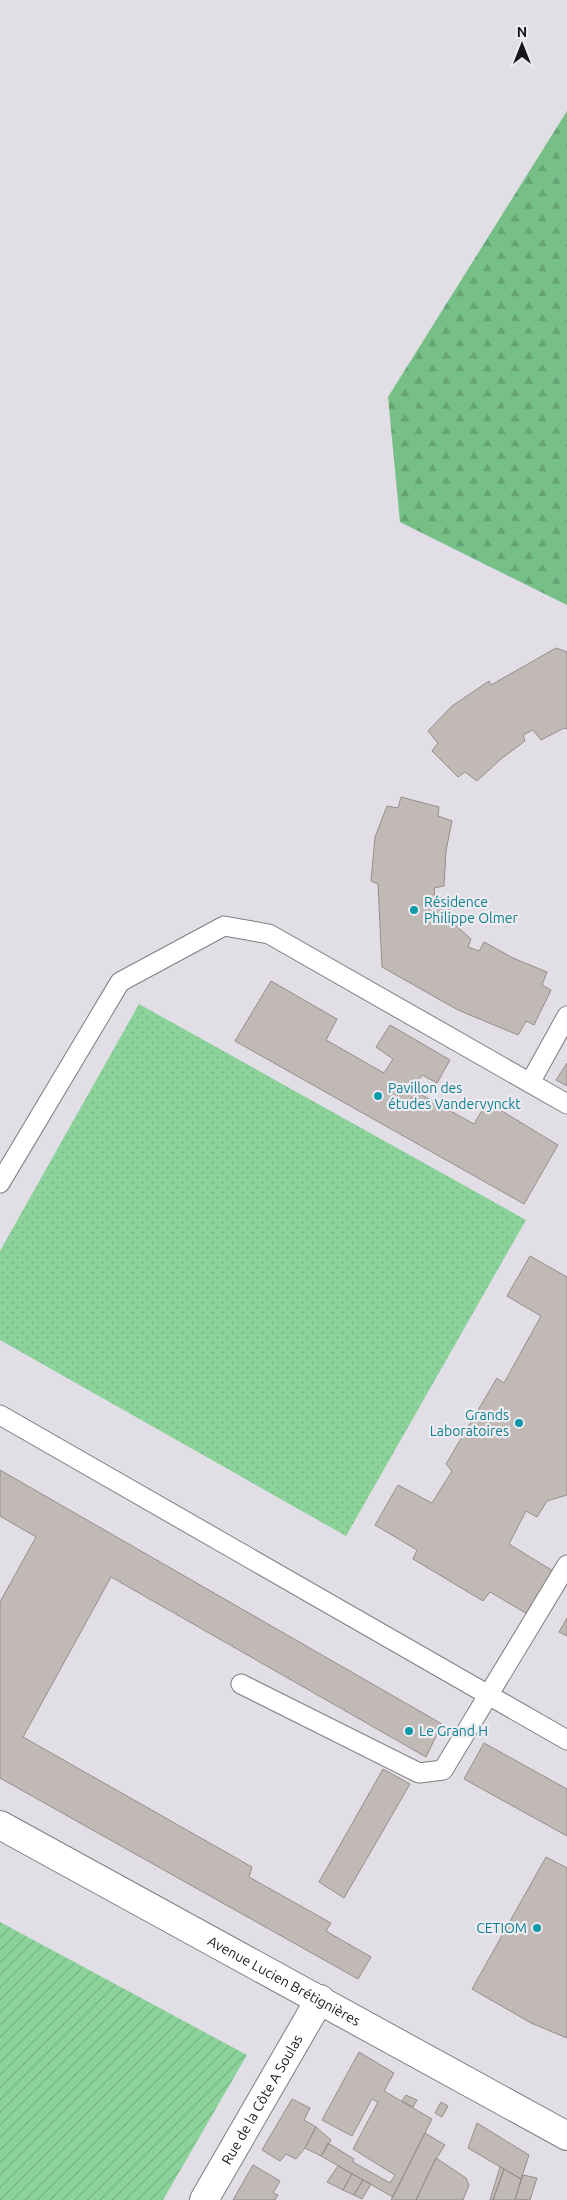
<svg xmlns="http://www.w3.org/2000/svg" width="567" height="2200" font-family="Ubuntu,sans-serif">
	<defs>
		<pattern id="grass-dots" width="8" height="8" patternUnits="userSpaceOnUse" patternTransform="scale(1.25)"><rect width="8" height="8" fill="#8bd29b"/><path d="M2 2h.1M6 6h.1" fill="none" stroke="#77b385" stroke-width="1.8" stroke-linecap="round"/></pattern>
		<pattern id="forest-firs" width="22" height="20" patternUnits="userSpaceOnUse" patternTransform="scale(1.25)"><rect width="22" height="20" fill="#76bf87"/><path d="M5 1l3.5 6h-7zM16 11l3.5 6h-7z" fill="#65a374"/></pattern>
		<pattern id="garden-furrows" width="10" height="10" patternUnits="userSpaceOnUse" patternTransform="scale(1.25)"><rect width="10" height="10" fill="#8bd29b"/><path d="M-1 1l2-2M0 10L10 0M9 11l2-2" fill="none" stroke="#77b385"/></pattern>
	</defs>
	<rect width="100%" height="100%" fill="#e2dee5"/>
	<path fill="url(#grass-dots)" d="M 139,1004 L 526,1220 L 346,1536 L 0,1340 L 0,1251 Z"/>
	<path fill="url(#forest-firs)" d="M 567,111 L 567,605 L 400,522 L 388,397 Z"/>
	<path fill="url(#garden-furrows)" d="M 0,1922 L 247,2055 L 163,2200 L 0,2200 Z"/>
	<path fill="#c0b9b6" stroke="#958e8b" d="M 556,648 L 567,652 L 567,729 L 564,728 L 541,740 L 533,730 L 523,735 L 525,741 L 501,759 L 477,781 L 465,772 L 458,777 L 432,751 L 438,743 L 428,731 L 452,706 L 489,681 L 491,685 Z
		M 401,797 L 439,807 L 438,816 L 452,821 L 446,851 L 444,886 L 434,888 L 435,897 L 448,898 L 451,921 L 471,939 L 468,947 L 479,951 L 484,942 L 513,958 L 547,972 L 542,985 L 551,990 L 534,1025 L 526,1021 L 518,1035 L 458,1010 L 382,967 L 378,884 L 371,881 L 375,837 L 387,806 L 398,808 Z
		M 271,981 L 337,1019 L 326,1040 L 384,1073 L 393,1059 L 376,1047 L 390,1025 L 450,1060 L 437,1083 L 422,1075 L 413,1090 L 474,1124 L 487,1102 L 558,1145 L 524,1204 L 235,1041 Z
		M 567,1063 L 567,1086 L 556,1080 Z
		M 530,1256 L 567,1277 L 567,1495 L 547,1501 L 537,1517 L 526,1511 L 509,1544 L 553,1571 L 529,1615 L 490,1592 L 483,1601 L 413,1559 L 417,1550 L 375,1525 L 398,1485 L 432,1503 L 452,1471 L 446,1464 L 497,1378 L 504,1383 L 541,1316 L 507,1296 Z
		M 0,1470 L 442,1724 L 426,1757 L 111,1577 L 23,1737 L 252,1867 L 249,1877 L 331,1923 L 326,1931 L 371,1957 L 358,1979 L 0,1778 L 0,1602 L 36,1537 L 0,1516 Z
		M 567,1618 L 567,1636 L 559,1632 Z
		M 484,1743 L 567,1789 L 567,1836 L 464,1779 Z
		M 383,1769 L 410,1784 L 344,1898 L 319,1882 Z
		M 546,1857 L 567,1868 L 567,2038 L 531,2023 L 472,1989 Z
		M 359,2052 L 394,2073 L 384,2091 L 432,2119 L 393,2197 L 321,2156 L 328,2143 L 354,2159 L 353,2162 L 390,2183 L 395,2175 L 353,2149 L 378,2102 L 372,2099 L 352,2136 L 322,2120 Z
		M 406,2095 L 417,2100 L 413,2107 L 402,2101 Z
		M 292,2099 L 310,2108 L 304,2120 L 316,2127 L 305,2148 L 296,2159 L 286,2154 L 280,2161 L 262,2150 Z
		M 441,2102 L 448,2106 L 442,2117 L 435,2113 Z
		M 477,2123 L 529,2155 L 521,2179 L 468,2148 Z
		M 316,2127 L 331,2140 L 321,2156 L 305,2148 Z
		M 425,2133 L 445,2145 L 434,2162 L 416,2200 L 391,2200 Z
		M 436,2158 L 466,2178 L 469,2185 L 463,2200 L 416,2200 Z
		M 253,2165 L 280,2181 L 273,2193 L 278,2195 L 275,2200 L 233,2200 Z
		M 338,2166 L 352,2174 L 343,2190 L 327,2182 Z
		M 500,2167 L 504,2169 L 493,2200 L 490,2200 Z
		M 504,2169 L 521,2179 L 515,2200 L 493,2200 Z
		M 352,2174 L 363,2180 L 354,2195 L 343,2190 Z
		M 523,2175 L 537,2178 L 530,2200 L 515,2199 Z
		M 363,2180 L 371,2184 L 362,2199 L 354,2195 Z"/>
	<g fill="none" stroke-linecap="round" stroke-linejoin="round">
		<g stroke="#7f7c82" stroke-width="21">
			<path id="service" d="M 531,1081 L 567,1016
				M 0,1183 L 120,982 L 224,926 L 269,934 L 567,1104
				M 0,1415 L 567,1740
				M 241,1684 L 419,1773 L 443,1770 L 567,1565"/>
		</g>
		<g stroke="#7f7c82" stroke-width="30">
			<g id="minor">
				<path id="s1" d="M 0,1825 L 567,2136"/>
				<path id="s2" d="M 204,2200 L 320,1999"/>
			</g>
		</g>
		<use href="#service" stroke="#fff" stroke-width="19"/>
		<use href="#minor" stroke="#fff" stroke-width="28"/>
	</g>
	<g fill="#0f9aa8" stroke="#efebf2" stroke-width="2">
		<circle cx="414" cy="910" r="5"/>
		<circle cx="378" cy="1096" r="5"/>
		<circle cx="519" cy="1423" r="5"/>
		<circle cx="409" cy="1731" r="5"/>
		<circle cx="537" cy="1928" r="5"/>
	</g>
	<g text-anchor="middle" stroke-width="4.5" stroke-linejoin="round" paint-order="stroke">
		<g font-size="14" fill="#0d838f" stroke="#efebf2" text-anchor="start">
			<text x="424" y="907">Résidence<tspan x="424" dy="16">Philippe Olmer</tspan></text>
			<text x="388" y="1093">Pavillon des<tspan x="388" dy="16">études Vandervynckt</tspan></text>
			<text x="509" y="1420" text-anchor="end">Grands<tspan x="509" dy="16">Laboratoires</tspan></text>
			<text x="419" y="1736">Le Grand H</text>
			<text x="527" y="1933" text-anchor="end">CETIOM</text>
		</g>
		<g font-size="14" fill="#171518" stroke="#efebf2">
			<text dy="5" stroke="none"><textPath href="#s1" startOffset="324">Avenue Lucien Brétignières</textPath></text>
			<text dy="5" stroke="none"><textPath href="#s2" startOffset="116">Rue de la Côte A Soulas</textPath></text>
		</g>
	</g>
	<g transform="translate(522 45)" stroke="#efebf2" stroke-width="4" paint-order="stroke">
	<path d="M0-4L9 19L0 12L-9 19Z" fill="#171518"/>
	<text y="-8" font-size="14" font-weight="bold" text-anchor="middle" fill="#171518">N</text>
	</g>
</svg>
